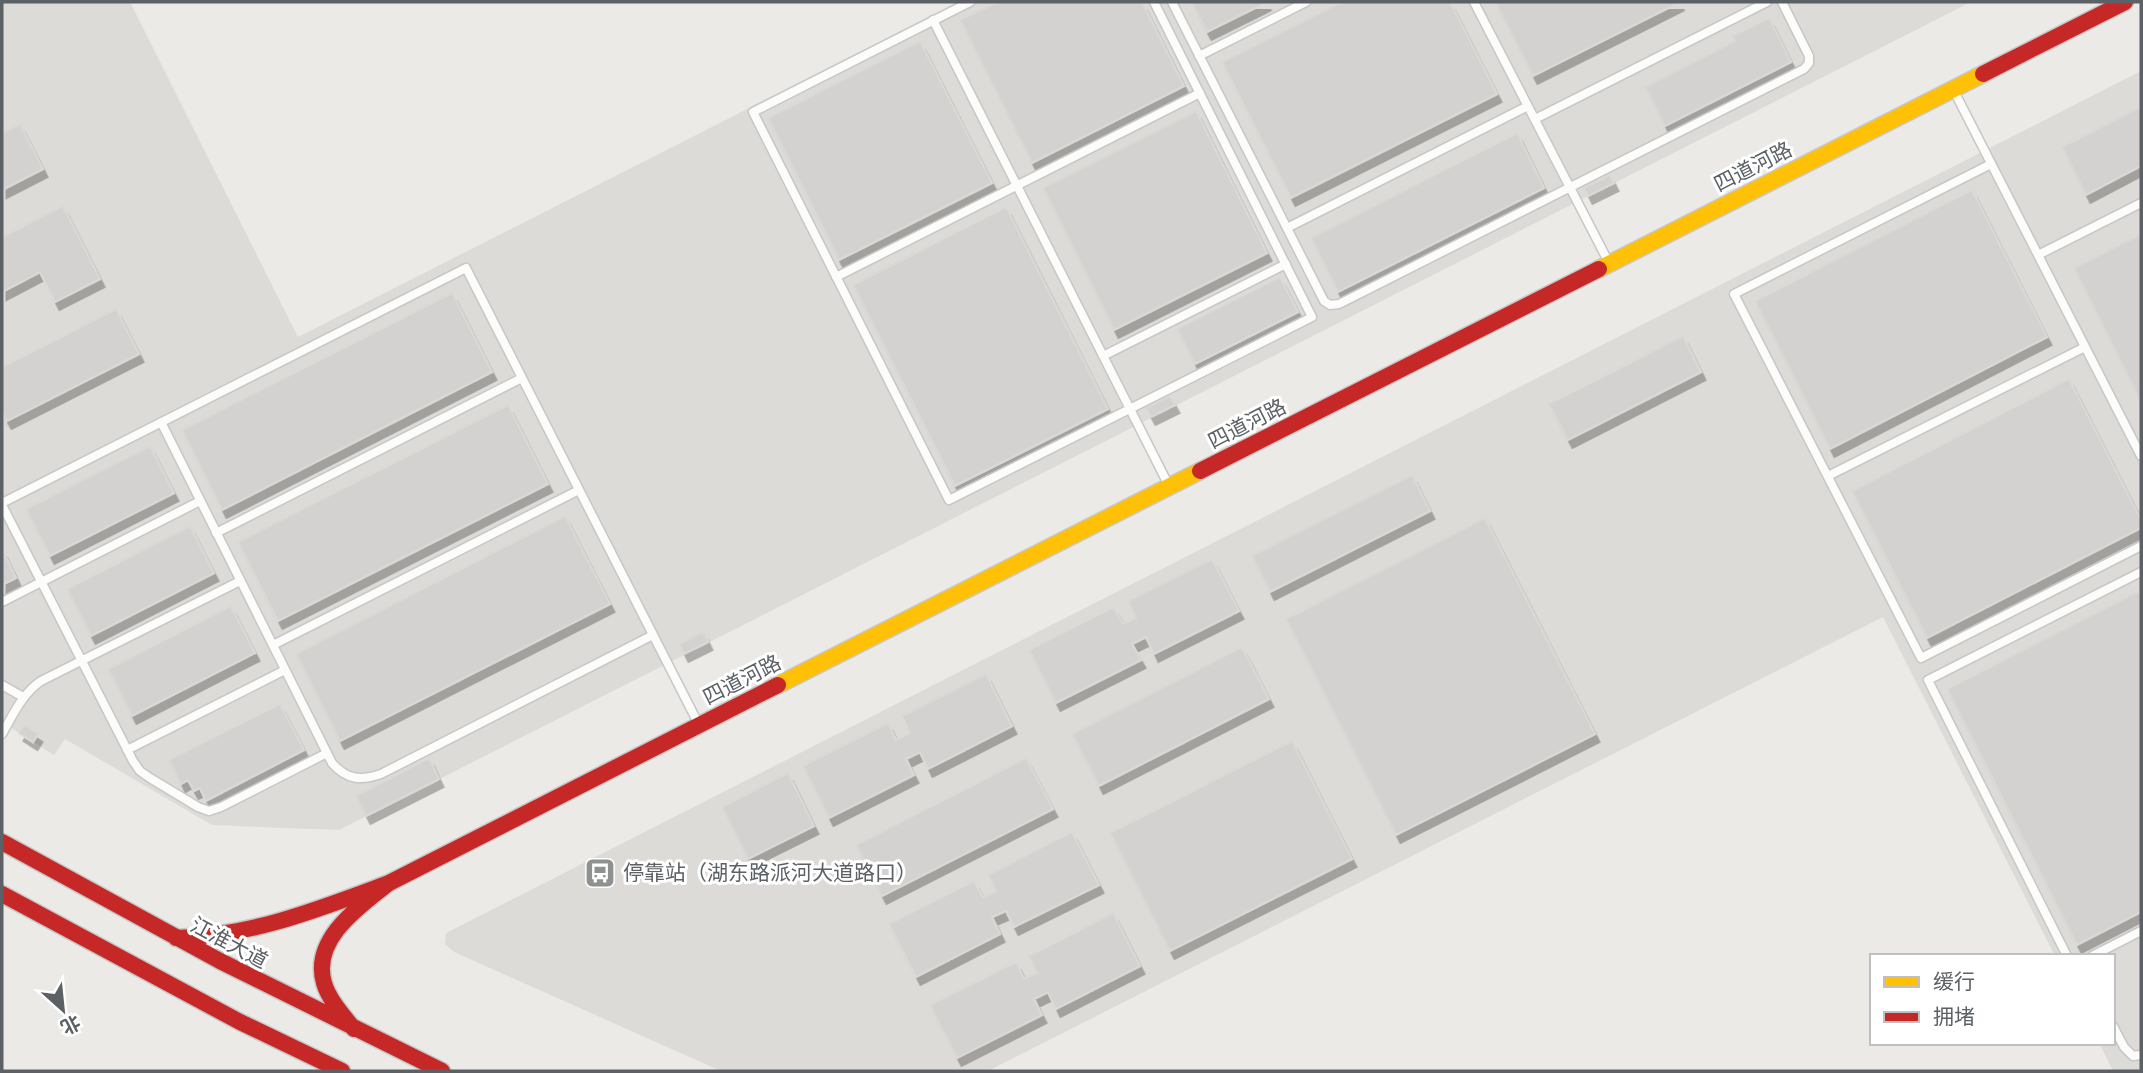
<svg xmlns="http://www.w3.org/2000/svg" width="2143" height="1073" font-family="'PT Sans Narrow','Noto Sans SC',sans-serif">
	<defs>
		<filter id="shadow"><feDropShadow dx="4.5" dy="8" stdDeviation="0" flood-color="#0004"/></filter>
	</defs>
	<rect width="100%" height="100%" fill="#eceae7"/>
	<path fill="#dddbd8" d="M 2,2 L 130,2 L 298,337 L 958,2 L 1971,2 L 339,830 L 212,825 L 65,739 L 54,755 L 2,722 Z
		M 2141,71 L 2141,1071 L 2113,1071 L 2099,1043 L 2113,1043 L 2113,956 L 2055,956 L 1883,617 L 988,1071 L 721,1071 L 454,952 L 445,944 L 446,933 Z"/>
	<path fill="#d4d2d1" stroke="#dbd9d6" stroke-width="2" filter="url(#shadow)" d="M 998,2 L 1142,2 L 1184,86 L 1032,163 L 960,20 Z
		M 1191,2 L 1267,2 L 1207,32 Z
		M 1342,2 L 1450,2 L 1497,94 L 1291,198 L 1222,62 Z
		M 1495,2 L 1680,2 L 1533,76 Z
		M 1769,18 L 1791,62 L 1665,126 L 1645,87 L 1735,41 L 1733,36 Z
		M 920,41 L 992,183 L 839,260 L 768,118 Z
		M 2141,107 L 2141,166 L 2086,195 L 2062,147 Z
		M 1196,111 L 1267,253 L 1114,330 L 1043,188 Z
		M 20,124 L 43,169 L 2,190 L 2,133 Z
		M 1517,133 L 1544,188 L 1338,292 L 1311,238 Z
		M 1610,175 L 1614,183 L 1588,196 L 1584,188 Z
		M 1972,190 L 2047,337 L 1830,449 L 1755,301 Z
		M 63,206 L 100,279 L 55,302 L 40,272 L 2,292 L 2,237 Z
		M 1006,207 L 1108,409 L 955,486 L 853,285 Z
		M 2141,234 L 2141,402 L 2074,268 Z
		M 1280,277 L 1298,312 L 1195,364 L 1177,329 Z
		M 452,293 L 492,372 L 222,510 L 182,430 Z
		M 116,309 L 139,354 L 7,421 L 2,412 L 2,367 Z
		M 1683,336 L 1701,372 L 1568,440 L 1549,404 Z
		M 2069,379 L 2141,520 L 2141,528 L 1927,638 L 1852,491 Z
		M 1170,396 L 1175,405 L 1151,417 L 1146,408 Z
		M 508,405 L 548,484 L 278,621 L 238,542 Z
		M 150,446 L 174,493 L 50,556 L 26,509 Z
		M 1412,475 L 1430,511 L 1270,592 L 1252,556 Z
		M 565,516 L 610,604 L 340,741 L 296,654 Z
		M 1485,518 L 1595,734 L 1396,835 L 1286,619 Z
		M 190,526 L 214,573 L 91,636 L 67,589 Z
		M 2,549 L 16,578 L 2,585 Z
		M 1212,559 L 1239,611 L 1154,654 L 1146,637 L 1132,644 L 1141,660 L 1056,703 L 1029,650 L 1114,607 L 1123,624 L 1136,618 L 1128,601 Z
		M 2141,590 L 2141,912 L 2077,945 L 1947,689 Z
		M 231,606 L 255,653 L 132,716 L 108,669 Z
		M 703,632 L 708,642 L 684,654 L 679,644 Z
		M 1242,647 L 1269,699 L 1099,786 L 1072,734 Z
		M 986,674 L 1012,726 L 928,769 L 920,752 L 906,759 L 914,775 L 829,818 L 803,766 L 888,723 L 896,740 L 910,733 L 902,716 Z
		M 280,704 L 304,750 L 206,801 L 200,788 L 194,791 L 188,780 L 181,784 L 169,760 Z
		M 24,725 L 38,734 L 33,742 L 19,733 Z
		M 1292,741 L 1352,859 L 1170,951 L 1110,833 Z
		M 429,758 L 439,779 L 366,816 L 356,796 Z
		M 1026,758 L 1053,809 L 882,896 L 856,845 Z
		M 788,773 L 814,826 L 748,859 L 722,807 Z
		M 1072,832 L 1099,885 L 1014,927 L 1006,911 L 992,917 L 1000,934 L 916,977 L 889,924 L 974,881 L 983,898 L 996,891 L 988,875 Z
		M 1113,913 L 1140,966 L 1056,1009 L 1048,992 L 1034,999 L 1042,1015 L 957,1058 L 930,1005 L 1016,962 L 1024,979 L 1037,973 L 1029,956 Z"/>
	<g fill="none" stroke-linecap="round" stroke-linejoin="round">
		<g stroke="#c8c7c8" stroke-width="11">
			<path id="lane" d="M 970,2 L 753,112 L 949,500 L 1312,317 L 1154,2
				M 1172,2 L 1324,301 L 1330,305 L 1339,304 L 1804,69 L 1809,63 L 1809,56 L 1782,2
				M 1474,2 L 1608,261
				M 933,20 L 1169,486
				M 1199,56 L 1306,2
				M 1954,91 L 2141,456
				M 1535,119 L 1767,2
				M 1991,164 L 1734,294 L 1921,658 L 2141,546
				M 1287,228 L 1528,106
				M 2038,255 L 2141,203
				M 836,277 L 1200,93
				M 1103,356 L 1286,264
				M 161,422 L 332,763 C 347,780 361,781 381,774 L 653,635
				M 1828,476 L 2085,347
				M 2,503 L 466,268 L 698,723
				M 2,505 L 133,761 L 140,771 L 150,778 L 198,807 L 209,811 L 221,807 L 327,753
				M 216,533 L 522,378
				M 2,602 L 200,501
				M 273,645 L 579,490
				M 2,685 L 23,697
				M 2,734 C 13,715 22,694 41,681 L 240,581
				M 127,750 L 285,670
				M 2067,956 L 1928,680 L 2141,572
				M 2092,956 L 2141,931
				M 2113,1026 L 2124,1047 L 2133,1056 L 2141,1055"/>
		</g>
		<g stroke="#c7c7c8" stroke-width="19">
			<path id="slow" d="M 1599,269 L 1983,74
				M 778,685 L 1200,471"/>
		</g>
		<g stroke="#c7c7c8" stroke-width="19">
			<path id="jam" d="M 1983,74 L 2125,2
				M 1200,471 L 1599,269
				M 2,842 L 220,961 L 442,1071
				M 389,883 L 778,685
				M 2,894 L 240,1022 L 342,1071
				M 176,938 C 252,936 319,909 389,883 C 360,906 311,939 324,983 C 329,1000 343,1015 354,1029"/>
		</g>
		<use href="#lane" stroke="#fcfcfb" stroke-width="8"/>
		<use href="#slow" stroke="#ffc107" stroke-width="16"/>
		<use href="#jam" stroke="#c62828" stroke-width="16"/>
	</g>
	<defs>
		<g id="bus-square" transform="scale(1.575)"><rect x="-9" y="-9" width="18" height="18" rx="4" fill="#8e9192" stroke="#fff"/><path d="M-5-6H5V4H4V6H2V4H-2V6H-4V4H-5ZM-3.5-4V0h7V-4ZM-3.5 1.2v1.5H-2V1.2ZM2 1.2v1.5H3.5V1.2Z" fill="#fff"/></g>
	</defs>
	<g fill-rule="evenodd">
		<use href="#bus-square" x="600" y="873"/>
	</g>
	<g text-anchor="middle" stroke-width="6" stroke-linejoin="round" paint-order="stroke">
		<g font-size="21" fill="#5c6165" stroke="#fff">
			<text transform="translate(1753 167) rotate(-27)" y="7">四道河路</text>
			<text transform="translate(1247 424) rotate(-27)" y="7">四道河路</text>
			<text transform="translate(742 680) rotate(-27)" y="7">四道河路</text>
			<text transform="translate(229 943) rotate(28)" y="7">江淮大道</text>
		</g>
		<g font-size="21" fill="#5c6165" stroke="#fff" text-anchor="start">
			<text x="623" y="880">停靠站（湖东路派河大道路口）</text>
		</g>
	</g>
	<rect width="2143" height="1073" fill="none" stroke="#5c6165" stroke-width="7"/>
	<rect x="1870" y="954" width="245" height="91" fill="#ffffff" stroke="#bec0c1" stroke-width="2"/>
	<rect x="1884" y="977" width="35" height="10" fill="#ffc107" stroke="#bec0c1" stroke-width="2"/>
	<text x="1933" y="989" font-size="21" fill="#5c6165">缓行</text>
	<rect x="1884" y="1012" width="35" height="10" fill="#c62828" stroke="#bec0c1" stroke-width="2"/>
	<text x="1933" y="1024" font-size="21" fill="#5c6165">拥堵</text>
	<g transform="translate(63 1010) rotate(153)" stroke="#ffffff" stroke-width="5" paint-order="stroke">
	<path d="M0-5L12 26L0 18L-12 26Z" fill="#5c6165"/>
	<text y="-10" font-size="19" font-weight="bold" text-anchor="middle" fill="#5c6165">北</text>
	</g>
</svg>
